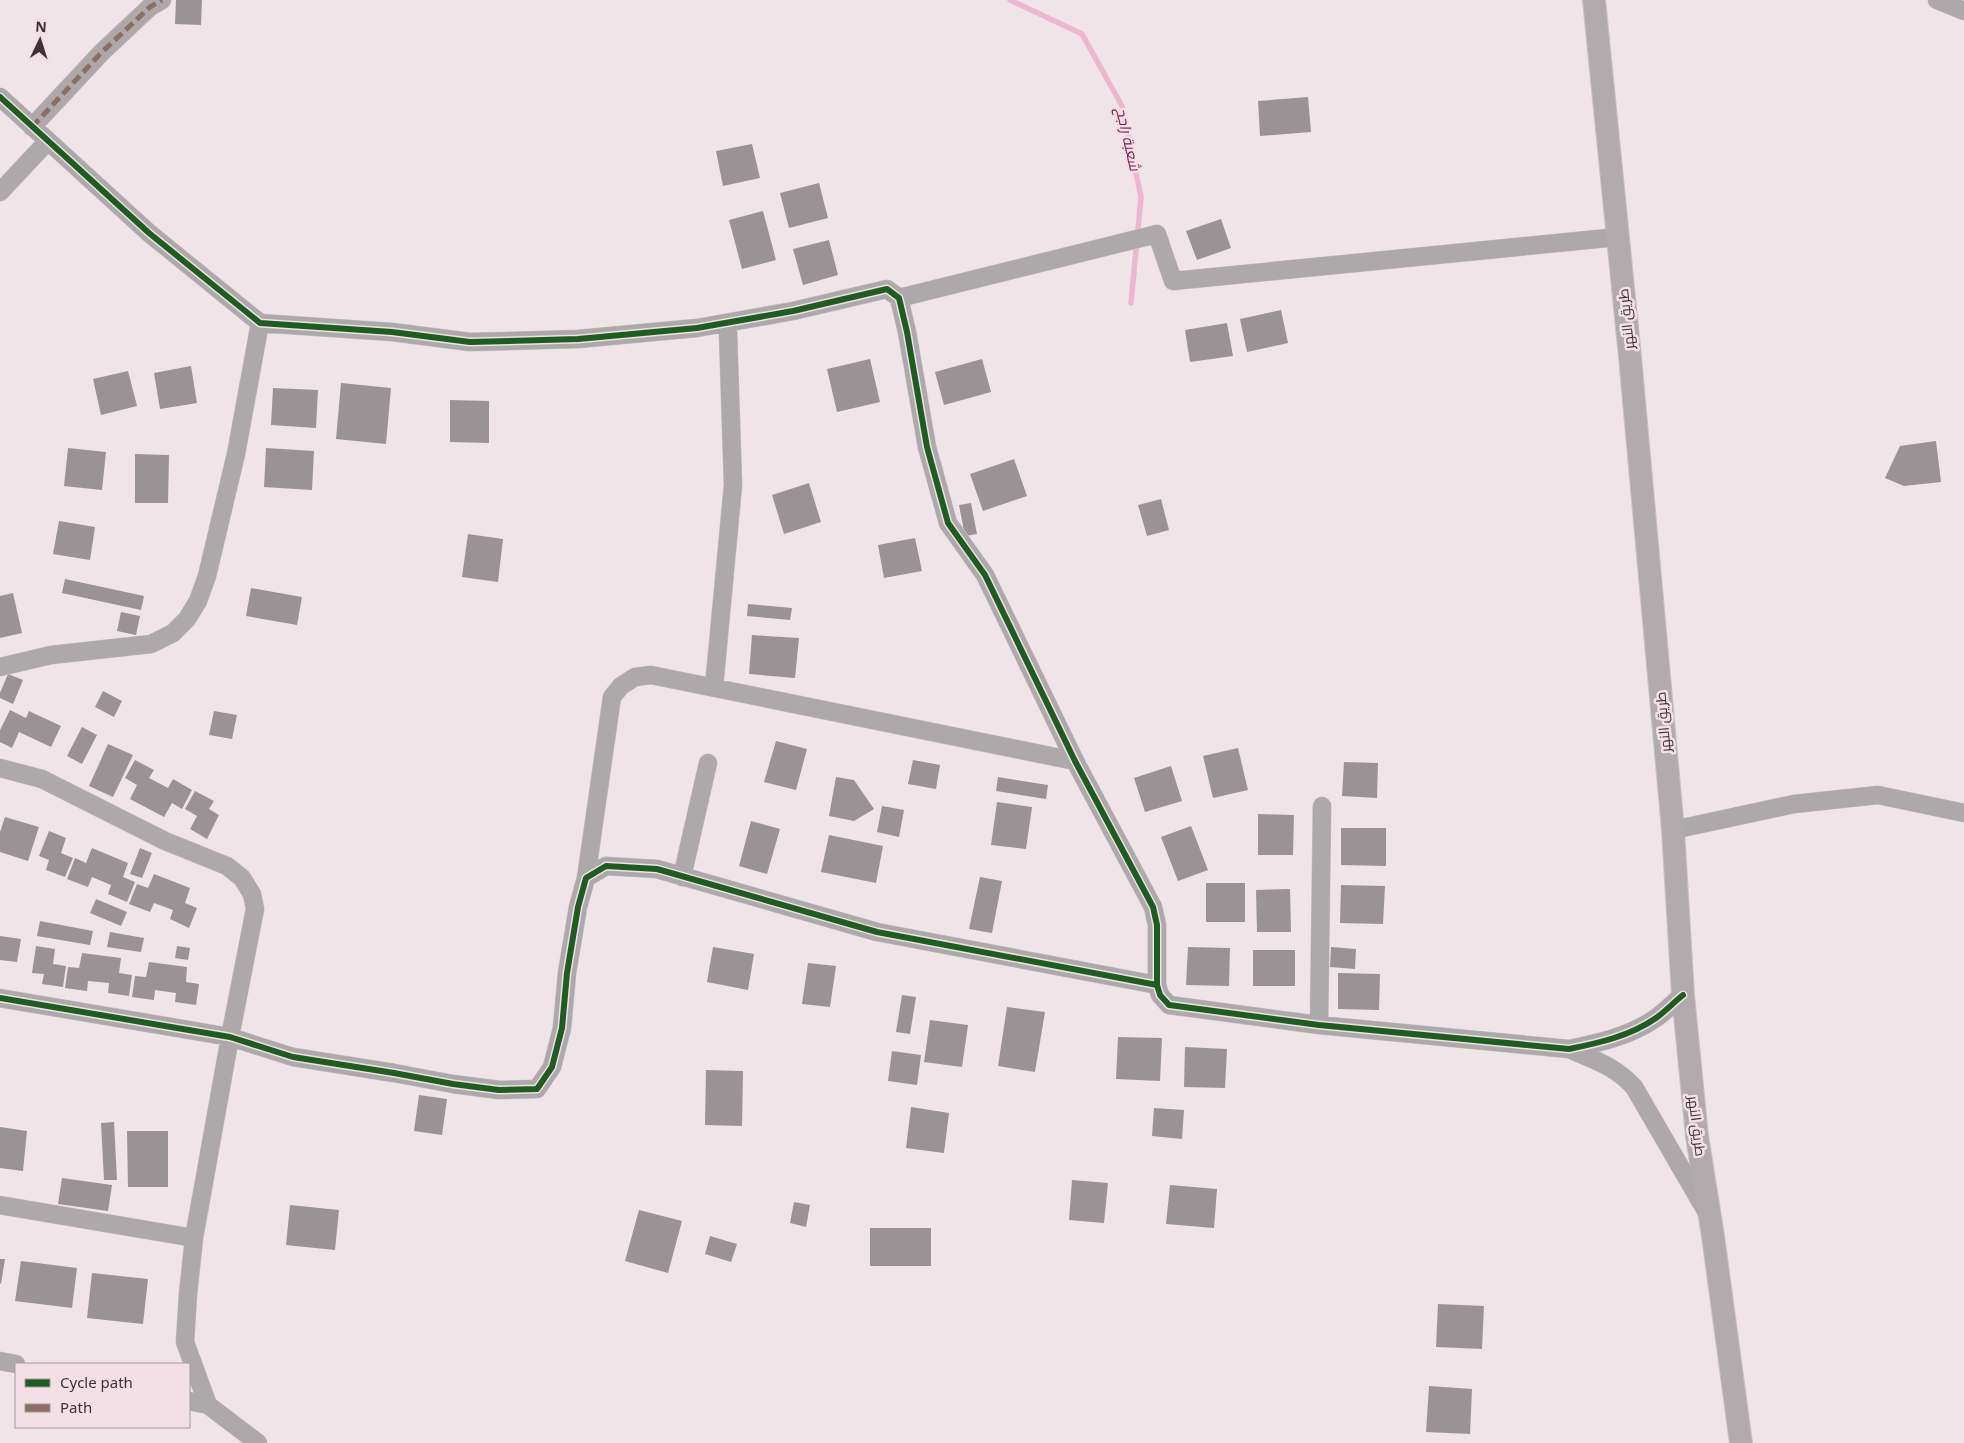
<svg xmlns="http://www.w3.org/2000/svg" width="1964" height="1443" font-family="'Noto Sans',Cairo,sans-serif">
	<rect width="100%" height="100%" fill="#efe4e8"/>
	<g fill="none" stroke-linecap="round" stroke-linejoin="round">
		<path stroke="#efb6d0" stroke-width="5.5" d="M 1010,0 L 1082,34 L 1122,106 L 1141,197 L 1131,303"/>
	</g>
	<path fill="#9a9396" d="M 176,0 L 202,0 L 201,25 L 175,24 Z
		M 1308,97 L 1311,132 L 1260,136 L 1258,101 Z
		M 752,144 L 760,178 L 723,186 L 716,151 Z
		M 819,183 L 828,218 L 789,228 L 780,193 Z
		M 763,211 L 776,260 L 742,269 L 729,220 Z
		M 1221,219 L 1231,248 L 1197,260 L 1186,231 Z
		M 829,240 L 838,275 L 803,285 L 793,249 Z
		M 1281,310 L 1288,343 L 1247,352 L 1240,319 Z
		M 1227,323 L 1233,356 L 1190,362 L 1185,330 Z
		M 870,359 L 880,402 L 837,412 L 827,369 Z
		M 982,359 L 991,392 L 944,405 L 935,372 Z
		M 191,366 L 197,403 L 160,409 L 154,373 Z
		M 128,371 L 137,406 L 101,415 L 93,379 Z
		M 341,383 L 391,388 L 386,444 L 336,439 Z
		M 273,388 L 318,390 L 316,428 L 271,425 Z
		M 450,400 L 489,401 L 489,443 L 450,442 Z
		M 1936,441 L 1941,482 L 1904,486 L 1885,478 L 1900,446 Z
		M 68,448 L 106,452 L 102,490 L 64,486 Z
		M 266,448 L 314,451 L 312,490 L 264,487 Z
		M 135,454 L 169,455 L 168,503 L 135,503 Z
		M 1014,459 L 1027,496 L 983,511 L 970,474 Z
		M 809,483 L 821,522 L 784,534 L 772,495 Z
		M 1161,499 L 1169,530 L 1147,536 L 1138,505 Z
		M 971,503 L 977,534 L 965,536 L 959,505 Z
		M 59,521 L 95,527 L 90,560 L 53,554 Z
		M 468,534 L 503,539 L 498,582 L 462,577 Z
		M 915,538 L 922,571 L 884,578 L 878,545 Z
		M 65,579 L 144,596 L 141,610 L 62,593 Z
		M 251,588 L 302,597 L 297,625 L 246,616 Z
		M 13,593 L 22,633 L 0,638 L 0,596 Z
		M 748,604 L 792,608 L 790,620 L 747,616 Z
		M 121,612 L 140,616 L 136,635 L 117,631 Z
		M 752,635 L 799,638 L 795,678 L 749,674 Z
		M 8,674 L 23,680 L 13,704 L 0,698 L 0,693 Z
		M 103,691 L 122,701 L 114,717 L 95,707 Z
		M 10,710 L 26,718 L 29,711 L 61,726 L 51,747 L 19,732 L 12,748 L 0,742 L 0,730 Z
		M 214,711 L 237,715 L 232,739 L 209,735 Z
		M 82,727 L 97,735 L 82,764 L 67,756 Z
		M 776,741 L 807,749 L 796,790 L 764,782 Z
		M 108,744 L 133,755 L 113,797 L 89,786 Z
		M 1238,748 L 1248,790 L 1213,798 L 1203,756 Z
		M 135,760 L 154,770 L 149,778 L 168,788 L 173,779 L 192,790 L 182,809 L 172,803 L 164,817 L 130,799 L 137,785 L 125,778 Z
		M 913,760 L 940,765 L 936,789 L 908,784 Z
		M 1344,762 L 1378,763 L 1377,798 L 1342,796 Z
		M 1171,766 L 1182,801 L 1145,812 L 1134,778 Z
		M 836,777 L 854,780 L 874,809 L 854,821 L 829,816 Z
		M 998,777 L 1048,785 L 1046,799 L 996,791 Z
		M 195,791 L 214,801 L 209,809 L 219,815 L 207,839 L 190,829 L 197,816 L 185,809 Z
		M 997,802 L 1032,807 L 1026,849 L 991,845 Z
		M 882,806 L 904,810 L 899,837 L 877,832 Z
		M 1258,814 L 1294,815 L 1293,855 L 1258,855 Z
		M 5,817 L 39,827 L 28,861 L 0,852 L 0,832 Z
		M 751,821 L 780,829 L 767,874 L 739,866 Z
		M 1191,826 L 1208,870 L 1178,881 L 1161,837 Z
		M 1341,828 L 1386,828 L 1386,866 L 1341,865 Z
		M 49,831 L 66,838 L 61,853 L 73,858 L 65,877 L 46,870 L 49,860 L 39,856 Z
		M 829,835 L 883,846 L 876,883 L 821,872 Z
		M 92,848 L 128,863 L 123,877 L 135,882 L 127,902 L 108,894 L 111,885 L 92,877 L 88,887 L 67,879 L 75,858 L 86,863 Z
		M 140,848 L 152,853 L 142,878 L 130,874 Z
		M 154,874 L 190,888 L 185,903 L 197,908 L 189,928 L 170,919 L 173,910 L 154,903 L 150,912 L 129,904 L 137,884 L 148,888 Z
		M 980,877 L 1002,881 L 992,933 L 969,929 Z
		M 1206,883 L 1245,883 L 1245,922 L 1206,922 Z
		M 1341,885 L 1385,886 L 1383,924 L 1340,923 Z
		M 1290,889 L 1291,932 L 1257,932 L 1256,890 Z
		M 96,899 L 127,912 L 121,926 L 90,913 Z
		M 40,921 L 93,931 L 90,945 L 37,936 Z
		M 110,932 L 144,938 L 141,952 L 107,947 Z
		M 0,936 L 21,939 L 17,962 L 0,960 Z
		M 36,946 L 55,949 L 53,964 L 66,966 L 63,987 L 42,984 L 44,974 L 32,973 Z
		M 177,946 L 190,948 L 188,960 L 175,958 Z
		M 713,947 L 754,954 L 748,990 L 707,982 Z
		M 1188,947 L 1230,948 L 1229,986 L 1186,985 Z
		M 1331,947 L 1356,949 L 1355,969 L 1330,967 Z
		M 1253,950 L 1295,950 L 1295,986 L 1253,986 Z
		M 82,953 L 121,958 L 119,973 L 132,975 L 129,996 L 108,993 L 109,983 L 88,981 L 87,991 L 65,988 L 68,967 L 79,968 Z
		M 149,962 L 187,967 L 186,982 L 199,984 L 196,1005 L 175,1002 L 176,993 L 155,990 L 154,1000 L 132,997 L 135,976 L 146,977 Z
		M 808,963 L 836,966 L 830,1007 L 802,1004 Z
		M 1338,973 L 1380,974 L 1379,1010 L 1338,1009 Z
		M 902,995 L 916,997 L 910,1034 L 896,1032 Z
		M 1007,1007 L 1045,1012 L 1035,1072 L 998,1066 Z
		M 930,1020 L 968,1025 L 962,1067 L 924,1062 Z
		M 1118,1037 L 1162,1038 L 1160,1081 L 1116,1079 Z
		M 1185,1047 L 1227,1049 L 1225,1088 L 1184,1087 Z
		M 892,1051 L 921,1055 L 917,1085 L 888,1081 Z
		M 706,1070 L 743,1071 L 742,1126 L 705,1125 Z
		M 419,1095 L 447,1099 L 442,1135 L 414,1131 Z
		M 911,1107 L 949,1113 L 944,1153 L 906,1148 Z
		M 1154,1108 L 1184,1110 L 1182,1139 L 1152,1136 Z
		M 114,1122 L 117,1180 L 104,1180 L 101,1123 Z
		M 0,1127 L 27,1131 L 23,1171 L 0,1168 Z
		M 127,1131 L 168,1131 L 168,1187 L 128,1187 Z
		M 62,1178 L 112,1185 L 108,1211 L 58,1204 Z
		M 1072,1180 L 1108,1183 L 1104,1223 L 1069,1220 Z
		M 1170,1185 L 1217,1189 L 1214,1228 L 1166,1224 Z
		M 794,1202 L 810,1205 L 806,1227 L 790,1223 Z
		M 290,1205 L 339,1210 L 335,1250 L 286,1245 Z
		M 639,1210 L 682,1221 L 668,1273 L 625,1261 Z
		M 870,1228 L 931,1228 L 931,1266 L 870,1266 Z
		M 710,1236 L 737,1244 L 731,1262 L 705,1254 Z
		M 0,1259 L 5,1259 L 1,1284 L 0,1283 Z
		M 21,1261 L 77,1268 L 72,1308 L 15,1301 Z
		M 92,1273 L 148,1279 L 143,1324 L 87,1318 Z
		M 1438,1304 L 1484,1306 L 1482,1349 L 1436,1347 Z
		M 1429,1386 L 1472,1389 L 1470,1434 L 1426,1432 Z"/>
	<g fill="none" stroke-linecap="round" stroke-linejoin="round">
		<g stroke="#cac1c5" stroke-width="19">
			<path id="minor" d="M 1937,0 L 1964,11
				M 0,97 L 149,233 L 260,323 L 392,332 L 470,342 L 578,339 L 697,328 L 793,311 L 887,289 L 899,298 L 907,332 L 927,447 L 948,523 L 985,575 L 1075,761 L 1153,907 L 1157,925 L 1157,985
				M 32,127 L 102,52 L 150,7 L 162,0
				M 0,192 L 47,142
				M 899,298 L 1157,234 L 1173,281 L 1618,237
				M 0,667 L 51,655 L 151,644 L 173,633 L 187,619 L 198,601 L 207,576 L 236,454 L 260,323
				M 714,687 L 733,485 L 728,332
				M 0,768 L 42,779 L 165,841 L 227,866 L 242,878 L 252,894 L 255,909 L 230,1037 L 194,1238 L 188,1294 L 185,1342 L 208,1405 L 258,1443
				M 1673,830 L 1794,804 L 1878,795 L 1964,813
				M 682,877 L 708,763
				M 586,878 L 612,697 L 621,686 L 635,677 L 651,675 L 1075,761
				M 0,998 L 230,1037 L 293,1057 L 394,1073 L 453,1084 L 499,1090 L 537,1089 L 552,1067 L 562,1028 L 567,973 L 578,907 L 586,878 L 606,866 L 657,869 L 877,932 L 1157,985 L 1160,995 L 1169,1005 L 1319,1025 L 1569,1049 C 1599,1043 1630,1036 1656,1018 C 1666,1011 1674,1002 1683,995
				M 1319,1025 L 1322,806
				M 1569,1049 C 1594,1060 1615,1066 1634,1087 L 1706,1211
				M 0,1205 L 194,1238
				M 0,1361 L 16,1364
				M 189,1401 L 208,1405"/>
		</g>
		<g stroke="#cac1c5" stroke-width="24">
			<path id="major" d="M 1594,0 L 1630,357 L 1673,830 L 1683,995 L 1697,1136 L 1713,1236 L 1741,1443"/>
		</g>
		<use href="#minor" stroke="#ada9ab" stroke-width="18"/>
		<use href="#major" stroke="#b2abad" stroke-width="22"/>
		<path stroke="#8d6e63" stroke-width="5" stroke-dasharray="10 5" stroke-linecap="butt" d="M 32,127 L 102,52 L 150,7 L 162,0"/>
		<g stroke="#f4dfe7" stroke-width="9">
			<path id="cycleway" d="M 0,97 L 149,233 L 260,323 L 392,332 L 470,342 L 578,339 L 697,328 L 793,311 L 887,289 L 899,298 L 907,332 L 927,447 L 948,523 L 985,575 L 1075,761 L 1153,907 L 1157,925 L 1157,985
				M 0,998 L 230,1037 L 293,1057 L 394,1073 L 453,1084 L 499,1090 L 537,1089 L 552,1067 L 562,1028 L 567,973 L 578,907 L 586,878 L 606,866 L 657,869 L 877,932 L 1157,985 L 1160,995 L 1169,1005 L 1319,1025 L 1569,1049 C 1599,1043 1630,1036 1656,1018 C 1666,1011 1674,1002 1683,995"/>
		</g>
		<use href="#cycleway" stroke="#1b5e20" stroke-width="6"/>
	</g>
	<g text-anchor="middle" stroke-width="5" stroke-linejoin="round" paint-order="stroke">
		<g font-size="14" fill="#3b3336" stroke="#f4dfe7">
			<text transform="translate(1626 319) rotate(-96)" y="5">طريق النهر</text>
			<text transform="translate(1663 722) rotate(-95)" y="5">طريق النهر</text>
			<text transform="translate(1697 1126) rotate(83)" y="5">طريق النهر</text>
		</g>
		<g font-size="15" font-style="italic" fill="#711a4a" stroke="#f4dfe7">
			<text transform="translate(1128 139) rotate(77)" y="5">شعبة راجح</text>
		</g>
	</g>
	<rect x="15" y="1363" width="175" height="65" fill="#f4dfe7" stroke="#aa9aa0"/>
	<rect x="25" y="1379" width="25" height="8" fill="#1b5e20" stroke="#aa9aa0"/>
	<text x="60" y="1388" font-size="15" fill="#3b3336">Cycle path</text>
	<rect x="25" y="1404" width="25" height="8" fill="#8d6e63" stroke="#aa9aa0"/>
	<text x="60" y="1413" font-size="15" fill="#3b3336">Path</text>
	<g transform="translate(40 40) rotate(4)" stroke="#f4dfe7" stroke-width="4" paint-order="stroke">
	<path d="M0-4L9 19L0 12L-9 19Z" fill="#3b3336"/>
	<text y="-8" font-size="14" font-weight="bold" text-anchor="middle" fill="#3b3336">N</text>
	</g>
</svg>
